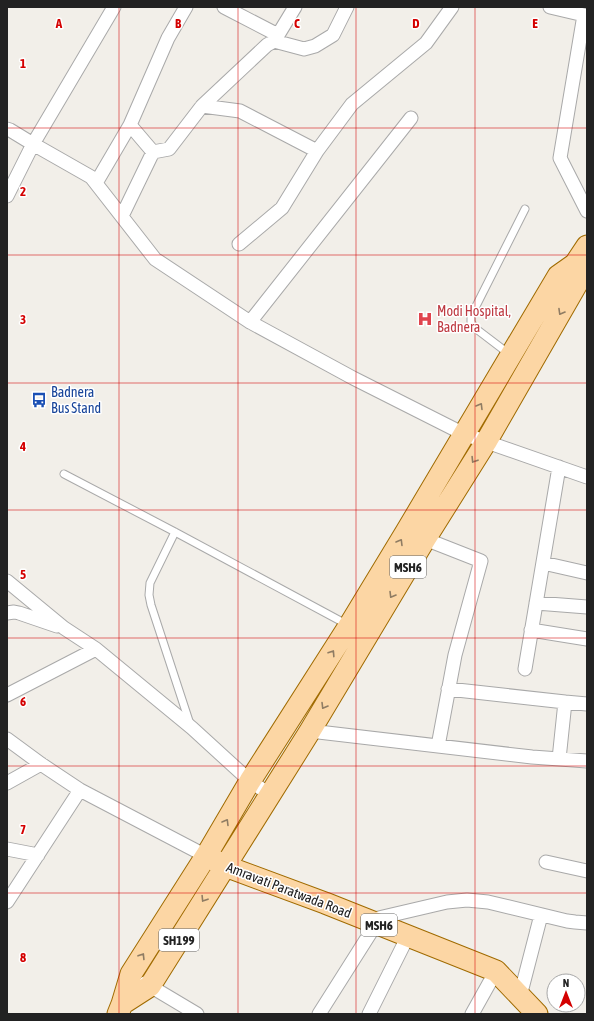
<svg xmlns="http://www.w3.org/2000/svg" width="594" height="1021" font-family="'Asap Condensed',sans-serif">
	<rect width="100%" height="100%" fill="#f2efe9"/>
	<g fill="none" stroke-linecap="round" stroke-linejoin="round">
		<g stroke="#a9a9a9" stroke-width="9">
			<path id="service" d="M 509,354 L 475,328 L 471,322 L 471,316 L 525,209
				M 64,474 L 175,532 L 348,625
				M 175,532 L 150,583 L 149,595 L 151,605 L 190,724"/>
		</g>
		<g stroke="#a9a9a9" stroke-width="15">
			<path id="minor" d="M 114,7 L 33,144 L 91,177 L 155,259 L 250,322 L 353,378 L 464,434 L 587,477
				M 224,7 L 278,35 L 274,41
				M 550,7 L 584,15 L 560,158 L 587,211
				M 278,35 L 295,7
				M 202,106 L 240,111 L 317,151 L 352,104 L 426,43 L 452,7
				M 7,129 L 10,130 L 33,144 L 7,196
				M 153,152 L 130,125 L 168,38 L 186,7
				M 96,183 L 130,125
				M 122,216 L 153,152 L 169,149 L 202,106 L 267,45 L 274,41 L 304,49 L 315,46 L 333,35 L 347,7
				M 239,244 L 282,208 L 317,151
				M 250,322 L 411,118
				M 425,539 L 481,561 L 455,655 L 438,746
				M 543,563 L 587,573
				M 7,581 L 64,628 L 96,649 L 192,728 L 250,781 L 269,794
				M 536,603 L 587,607
				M 7,613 L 14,612 L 19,613 L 57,626
				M 531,630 L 587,639
				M 525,669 L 559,467
				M 448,689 L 565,702
				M 7,695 L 96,649
				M 310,731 L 532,757 L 587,761
				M 7,739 L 41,764 L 80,790 L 206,856
				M 559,759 L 565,702 L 587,704
				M 7,783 L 41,764
				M 7,849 L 38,855
				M 546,862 L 587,871
				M 7,902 L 80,790
				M 370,920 L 447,902 L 467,900 L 488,902 L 567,921 L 575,922 L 587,923
				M 145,983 L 197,1014
				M 520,996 L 541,915
				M 319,1014 L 376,924
				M 369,1014 L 408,936
				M 472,1014 L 496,971"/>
		</g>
		<g stroke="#a06b00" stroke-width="23">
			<path id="primary" d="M 214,860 L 225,866 L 325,903 L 496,971 L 537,1014
				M 122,1004 L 150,986 L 310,731 L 425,539 L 486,442 L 578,282 L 575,264
				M 118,1014 L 122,1004 L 131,974 L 206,856 L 250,781 L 349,626 L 406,532 L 558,276 L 575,264 L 587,246"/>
		</g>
		<use href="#service" stroke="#fff" stroke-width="7"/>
		<use href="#minor" stroke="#fff" stroke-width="13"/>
		<use href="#primary" stroke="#fcd6a4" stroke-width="21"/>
	</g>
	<defs><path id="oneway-chevron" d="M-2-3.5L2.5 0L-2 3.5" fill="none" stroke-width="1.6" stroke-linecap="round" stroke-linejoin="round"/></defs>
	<g stroke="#8f7c63">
		<use href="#oneway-chevron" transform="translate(561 312) rotate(120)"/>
		<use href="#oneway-chevron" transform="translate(480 406) rotate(-59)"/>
		<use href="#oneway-chevron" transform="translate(474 460) rotate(122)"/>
		<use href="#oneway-chevron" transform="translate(400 542) rotate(-59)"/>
		<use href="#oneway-chevron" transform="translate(392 595) rotate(121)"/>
		<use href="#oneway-chevron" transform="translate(332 653) rotate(-57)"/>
		<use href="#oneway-chevron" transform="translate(324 706) rotate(121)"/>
		<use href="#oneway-chevron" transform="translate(226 822) rotate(-59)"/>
		<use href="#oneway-chevron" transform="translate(204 899) rotate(122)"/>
		<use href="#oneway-chevron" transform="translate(142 956) rotate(-58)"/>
	</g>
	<path fill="none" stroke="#d40000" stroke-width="1" stroke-opacity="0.55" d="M 119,7 L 119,1014M 238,7 L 238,1014M 356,7 L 356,1014M 475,7 L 475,1014M 7,128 L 587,128M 7,255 L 587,255M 7,383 L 587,383M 7,510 L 587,510M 7,638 L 587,638M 7,766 L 587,766M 7,893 L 587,893"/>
	<defs>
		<g id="hospital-bare" transform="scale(1.2)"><path d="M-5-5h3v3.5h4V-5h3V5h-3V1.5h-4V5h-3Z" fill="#e0444e" stroke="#fff" stroke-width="2.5" paint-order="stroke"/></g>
		<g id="bus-bare" transform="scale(1.2)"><path d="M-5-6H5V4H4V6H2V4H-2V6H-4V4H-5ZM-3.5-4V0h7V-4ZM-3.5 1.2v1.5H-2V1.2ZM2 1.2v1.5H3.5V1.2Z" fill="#1a4fb4" stroke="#fff" stroke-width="2.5" paint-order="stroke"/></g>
	</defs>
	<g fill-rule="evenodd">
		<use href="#hospital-bare" x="425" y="319"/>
		<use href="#bus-bare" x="39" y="400"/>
	</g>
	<g text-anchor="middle" stroke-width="3" stroke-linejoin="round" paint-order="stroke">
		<g fill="#fff" stroke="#646464" stroke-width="1">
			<rect x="390" y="556" width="36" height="22" rx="3"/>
			<rect x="361" y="914" width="36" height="22" rx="3"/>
			<rect x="159" y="929" width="40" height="22" rx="3"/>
		</g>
		<g font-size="13" font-weight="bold" fill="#222">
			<text x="408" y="572">MSH6</text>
			<text x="379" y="930">MSH6</text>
			<text x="179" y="945">SH199</text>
		</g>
		<g font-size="14" fill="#be3a42" stroke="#fff" text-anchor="start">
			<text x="437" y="316">Modi Hospital,<tspan x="437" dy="16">Badnera</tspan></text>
		</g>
		<g font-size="14" fill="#164399" stroke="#fff" text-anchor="start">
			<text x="51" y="397">Badnera<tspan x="51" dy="16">Bus Stand</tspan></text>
		</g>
		<g font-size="14" fill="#222" stroke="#fff">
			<text transform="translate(289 890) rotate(21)" y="5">Amravati Paratwada Road</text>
		</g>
	</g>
	<g font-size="13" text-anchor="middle" font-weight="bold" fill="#d40000" stroke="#fff" stroke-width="3" stroke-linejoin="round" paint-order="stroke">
		<text x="59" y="28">A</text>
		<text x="178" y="28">B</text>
		<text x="297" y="28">C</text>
		<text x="416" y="28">D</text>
		<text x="535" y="28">E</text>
		<text x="23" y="68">1</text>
		<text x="23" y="196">2</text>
		<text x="23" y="324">3</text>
		<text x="23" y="451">4</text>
		<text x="23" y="579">5</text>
		<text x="23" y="706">6</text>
		<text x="23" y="834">7</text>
		<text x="23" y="962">8</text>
	</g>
	<rect width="594" height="1021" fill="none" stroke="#222222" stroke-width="16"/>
	<g transform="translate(566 993)"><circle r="19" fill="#ffffff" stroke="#a7a7a7"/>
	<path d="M0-3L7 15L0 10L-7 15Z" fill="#d40000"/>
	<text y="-6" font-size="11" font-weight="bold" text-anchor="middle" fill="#222222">N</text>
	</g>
</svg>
